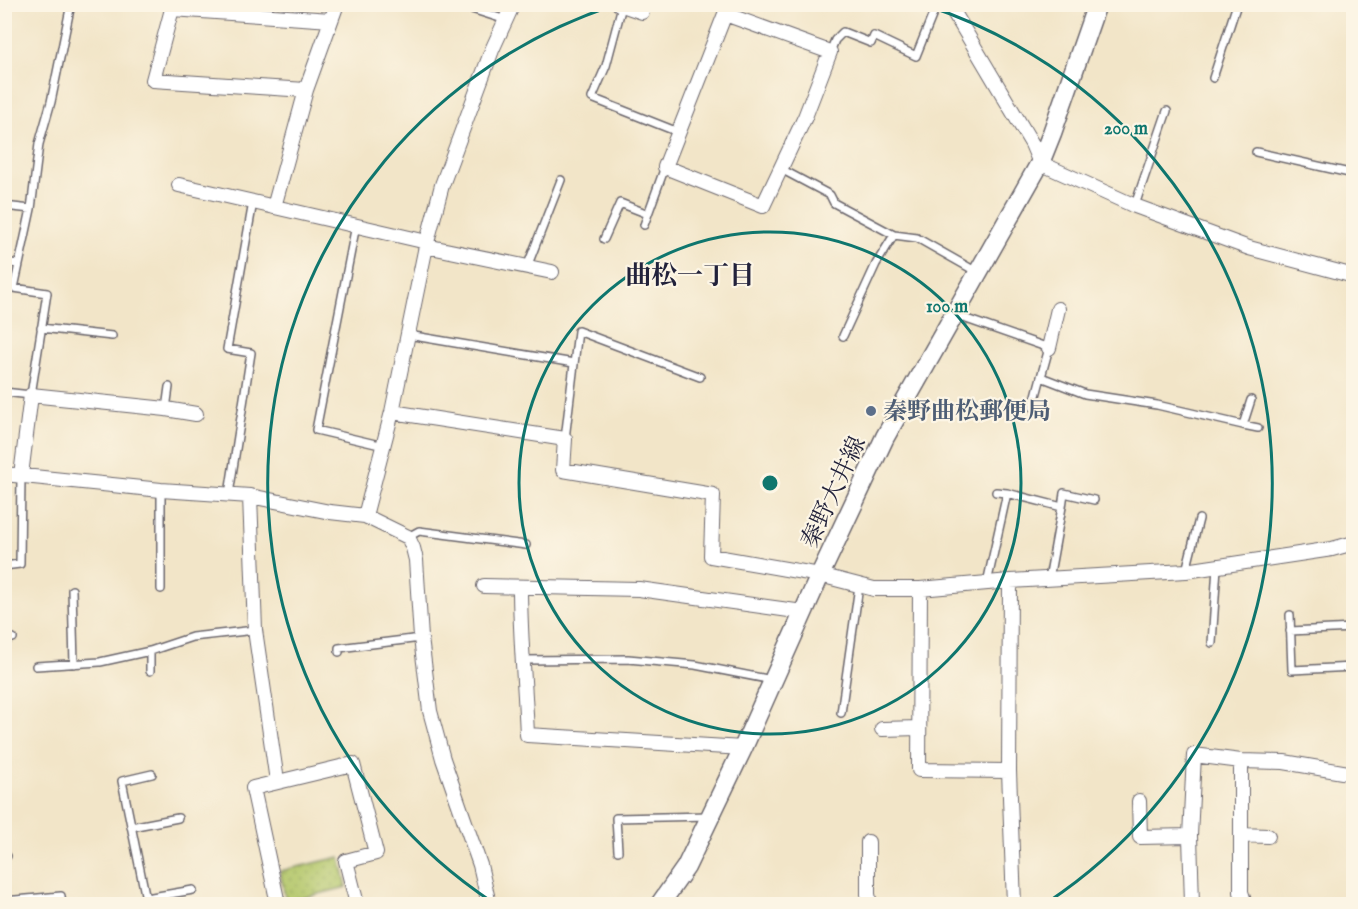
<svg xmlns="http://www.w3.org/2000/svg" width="1358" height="909" font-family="'IM FELL English','Noto Serif JP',serif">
	<defs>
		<pattern id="park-dots" width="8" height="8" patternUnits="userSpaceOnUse" patternTransform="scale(1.5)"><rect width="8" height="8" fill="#b4c76b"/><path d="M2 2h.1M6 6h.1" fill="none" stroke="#9aab5e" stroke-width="1.8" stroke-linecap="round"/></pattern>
	</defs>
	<rect width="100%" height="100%" fill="#fcf5e5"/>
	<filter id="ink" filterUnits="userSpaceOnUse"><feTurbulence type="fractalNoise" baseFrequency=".0167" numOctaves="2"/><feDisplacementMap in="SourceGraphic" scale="12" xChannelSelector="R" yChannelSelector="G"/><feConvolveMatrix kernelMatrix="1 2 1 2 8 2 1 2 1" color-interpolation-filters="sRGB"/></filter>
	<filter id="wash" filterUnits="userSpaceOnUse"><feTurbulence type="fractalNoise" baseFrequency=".008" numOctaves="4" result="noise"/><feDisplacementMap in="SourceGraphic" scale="24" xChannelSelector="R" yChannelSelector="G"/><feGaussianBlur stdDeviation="1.35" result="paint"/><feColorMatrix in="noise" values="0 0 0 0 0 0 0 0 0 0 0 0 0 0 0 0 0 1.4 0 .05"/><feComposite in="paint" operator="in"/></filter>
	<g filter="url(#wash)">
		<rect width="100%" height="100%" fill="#f2e5c8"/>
		<path fill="url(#park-dots)" stroke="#6b7453" stroke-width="1.5" d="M 340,857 L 347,887 L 286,902 L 280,871 Z"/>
	</g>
	<g filter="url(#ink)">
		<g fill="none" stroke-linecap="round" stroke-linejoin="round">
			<g stroke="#6b666c" stroke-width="10">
				<path id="lane" d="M 456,4 L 506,20
					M 622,6 L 606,66 L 592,98 L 678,132
					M 830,52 L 835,40 L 843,32 L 871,43 L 874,36 L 916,56 L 937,4
					M 1213,78 L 1237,4
					M 1256,152 L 1354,174
					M 781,169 L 830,195 L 834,203 L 894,235 L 917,238 L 977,272
					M 1135,205 L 1167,111
					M 4,206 L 31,209
					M 356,225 L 316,430 L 384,446
					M 644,225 L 648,214
					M 604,239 L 620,203 L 648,214 L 665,167
					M 4,262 L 18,264
					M 527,267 L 561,180
					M 955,315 L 1049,348 L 1041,377 L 1085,394 L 1157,405 L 1243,425 L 1251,400
					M 41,328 L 112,336
					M 408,335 L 574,363
					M 843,336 L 876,264 L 894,235
					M 4,392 L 31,395 L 47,293 L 14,288 L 31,209 L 39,144 L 51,102 L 71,4
					M 1033,407 L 1041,377
					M 166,409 L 169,387
					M 1243,425 L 1258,428
					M 565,439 L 578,331 L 700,377
					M 161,490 L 161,589
					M 996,492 L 1007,493
					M 229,494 L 251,353 L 227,349 L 253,202
					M 1062,507 L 1064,493 L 1094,500
					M 408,537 L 419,531 L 526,545
					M 4,566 L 20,564 L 21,475
					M 1186,571 L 1199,519
					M 987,583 L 1007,493 L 1062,507 L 1049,579
					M 72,590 L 74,664
					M 1290,615 L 1292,670 L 1354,667
					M 1290,631 L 1354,628
					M 4,639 L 13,638
					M 1212,643 L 1217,567
					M 150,651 L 150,671
					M 339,652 L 339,648 L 421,638
					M 524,660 L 628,659 L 695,665 L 772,680
					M 36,666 L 100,662 L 150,651 L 192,637 L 255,630
					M 841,713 L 859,586
					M 131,827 L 178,818
					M 618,851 L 616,818 L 710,816
					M 4,857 L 7,856
					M 146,898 L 193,890
					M 4,901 L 61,896 L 62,904
					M 147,904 L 122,781 L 152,774"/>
			</g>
			<g stroke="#6b666c" stroke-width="16">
				<path id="street" d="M 619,4 L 642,12
					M 949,4 L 1032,144 L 1040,163 L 1135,206 L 1249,248 L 1354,276
					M 725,14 L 830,52 L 805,117 L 763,206 L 665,167 Z
					M 306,90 L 153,80 L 172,9 L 331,20
					M 179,185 L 427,242
					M 274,207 L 306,90 L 337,4
					M 426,246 L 552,272
					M 1049,348 L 1058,309
					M 392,412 L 565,439 L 563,470 L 713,495 L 711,556 L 820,575 L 874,589 L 920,589 L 1010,581 L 1186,571 L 1332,549 L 1354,543
					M 4,474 L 161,490 L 250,496 L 330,512 L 365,516 L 408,537 L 413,548 L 416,560 L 421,638 L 430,711 L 443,759 L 480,865 L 489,904
					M 21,475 L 31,395 L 166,409 L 196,414
					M 250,496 L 255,630 L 277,781
					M 365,516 L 392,412 L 426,246 L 442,185 L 492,50 L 513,4
					M 1010,581 L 1009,771 L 1014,904
					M 484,586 L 639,589 L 803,612
					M 520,587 C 520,637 525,685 527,735 L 743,748
					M 920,589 L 919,770 L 1009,771
					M 882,729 L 919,728
					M 1139,801 L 1140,837 L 1190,836
					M 1241,835 L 1268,836
					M 868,842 L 868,894 L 870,904
					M 278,904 L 253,788 L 353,764 L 376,853 L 346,861 L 357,904
					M 1192,904 L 1190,836 L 1194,755 L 1241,761
					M 1245,904 L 1241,892 L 1241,761 L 1284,762 L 1354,774"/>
			</g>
			<g stroke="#6b666c" stroke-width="21">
				<path id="secondary" d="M 660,904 L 686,867 L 743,748 L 820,575 L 885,437 L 1040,163 L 1052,133 L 1097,4"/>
			</g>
			<use href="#lane" stroke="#fff" stroke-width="7"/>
			<use href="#street" stroke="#fff" stroke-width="14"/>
			<use href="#secondary" stroke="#fff" stroke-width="18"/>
		</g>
	</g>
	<g fill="none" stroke="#0f766e" stroke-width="3">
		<circle cx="770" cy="483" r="251"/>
		<path d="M492 902A503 503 0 0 1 615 5M925 5A503 503 0 0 1 1048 902"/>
	</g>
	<circle fill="#5c6f8a" stroke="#fcf5e5" stroke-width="2" cx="871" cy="411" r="6"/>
	<g text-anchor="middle" stroke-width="4.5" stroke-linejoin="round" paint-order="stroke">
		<g font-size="24" font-weight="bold" fill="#4e5e75" stroke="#fcf5e5" text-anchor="start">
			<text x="883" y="419">秦野曲松郵便局</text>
		</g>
		<g font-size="24" fill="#22223b" stroke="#fcf5e5">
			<text transform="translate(833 492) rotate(-65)" y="8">秦野大井線</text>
		</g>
		<g font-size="26" font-weight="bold" fill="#22223b" stroke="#fcf5e5">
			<text x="690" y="284">曲松一丁目</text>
		</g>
	</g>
	<circle cx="770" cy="483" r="9" fill="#0f766e" stroke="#fcf5e5" stroke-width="3"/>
	<g font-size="18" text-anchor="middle" font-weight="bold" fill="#0f766e" stroke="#fcf5e5" stroke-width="4.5" stroke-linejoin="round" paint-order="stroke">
		<text x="1126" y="134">200 m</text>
		<text x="947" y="312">100 m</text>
	</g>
	<rect width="1358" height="909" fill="none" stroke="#fcf5e5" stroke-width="24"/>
</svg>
